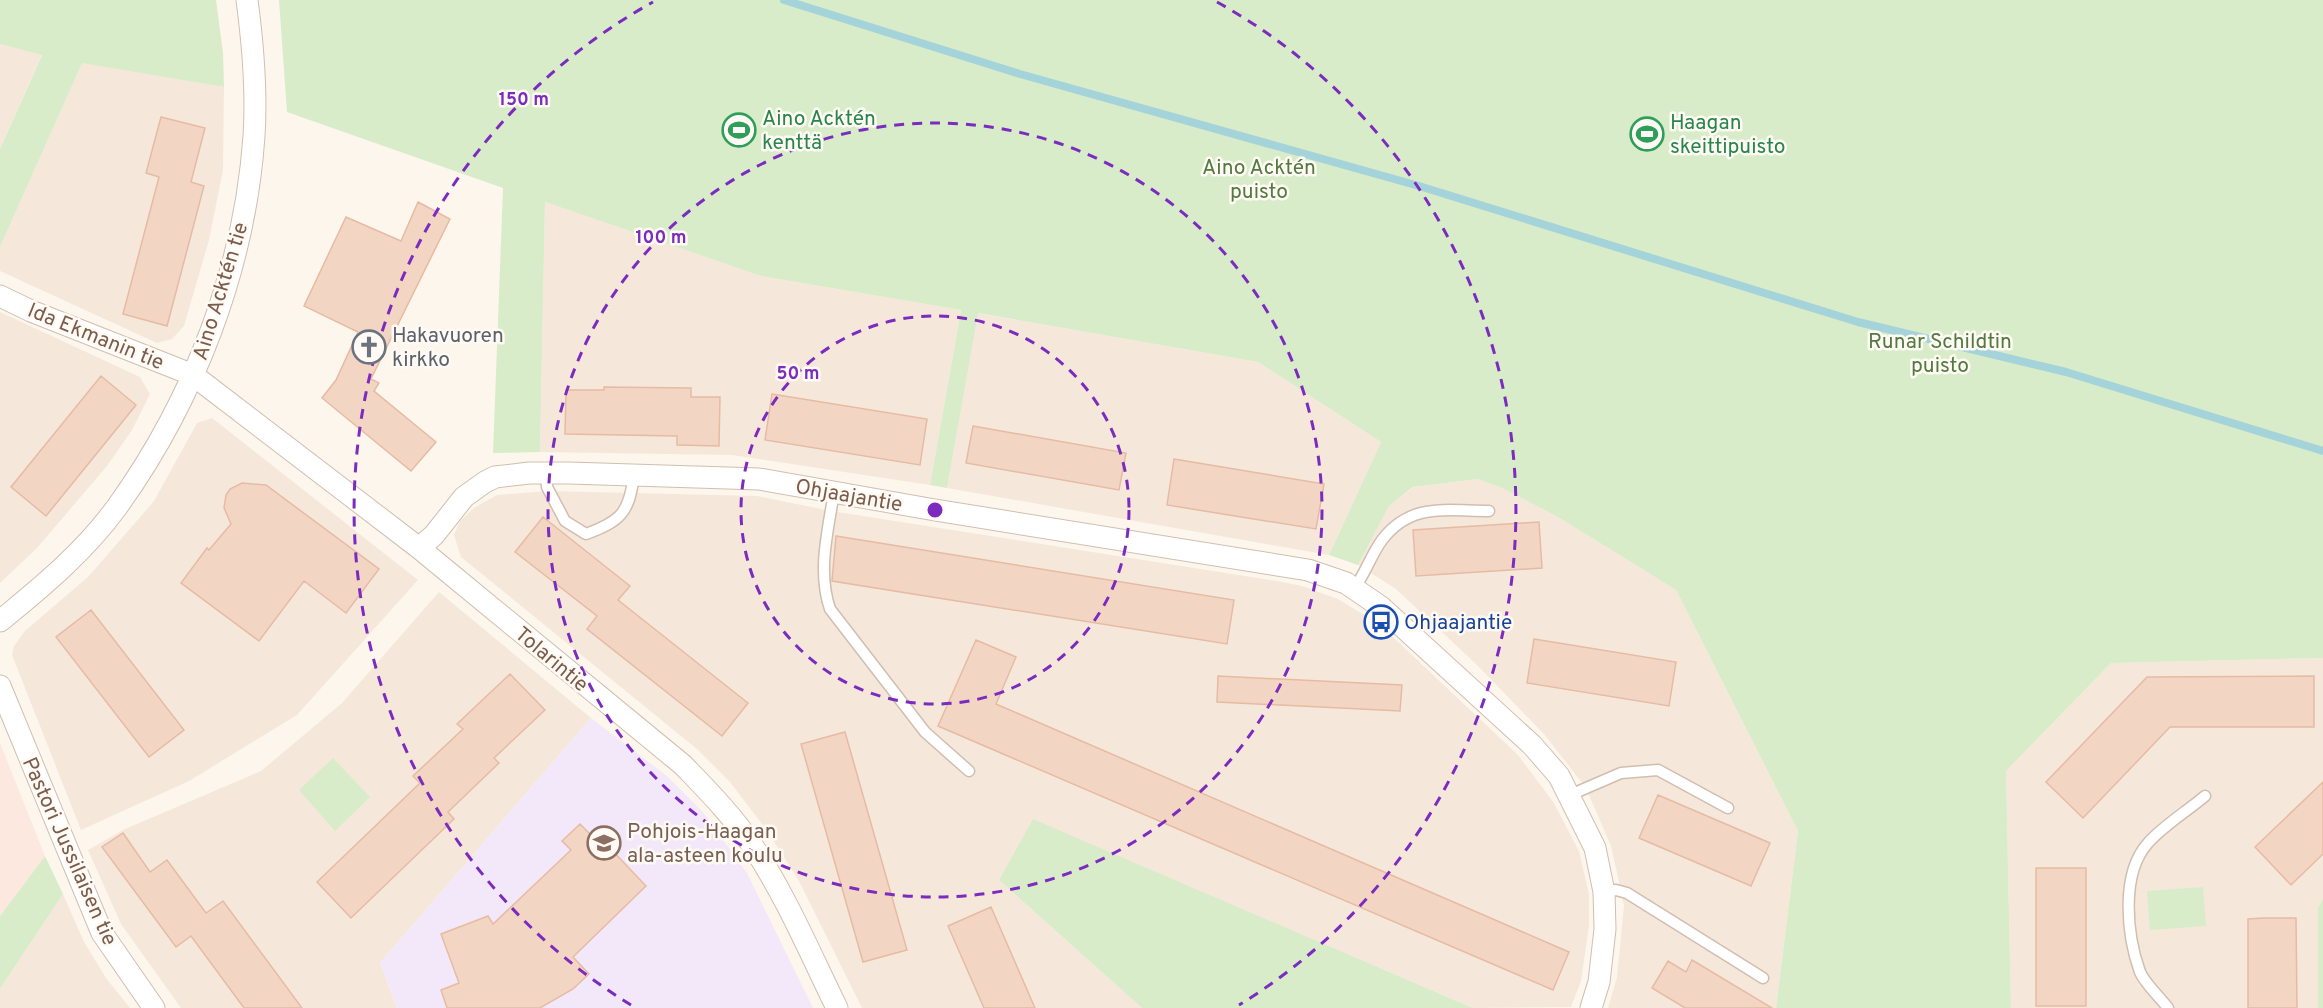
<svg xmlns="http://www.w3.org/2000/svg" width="2323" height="1008" font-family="Overpass,sans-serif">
	<rect width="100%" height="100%" fill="#fdf6ec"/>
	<path fill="#f5e8da" d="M 0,44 L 42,54 L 0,149 Z
		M 82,62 L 224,87 L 223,170 L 209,240 L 184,326 L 172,339 L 157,343 L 0,271 L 0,247 Z
		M 545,202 L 761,276 L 961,310 L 930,485 L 732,455 L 540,452 Z
		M 0,312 L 140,377 L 150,394 L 132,430 L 107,466 L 37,548 L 0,583 Z
		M 977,313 L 1258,362 L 1381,442 L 1329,555 L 947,488 Z
		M 212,418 L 418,580 L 297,715 L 189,781 L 81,830 L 12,655 L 14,646 L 25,631 L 89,576 L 154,501 L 197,423 Z
		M 1478,479 L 1502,488 L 1558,517 L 1676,590 L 1798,831 L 1776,1008 L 1608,1008 L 1617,977 L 1624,905 L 1611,846 L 1586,788 L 1544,734 L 1477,665 L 1396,589 L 1358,565 L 1389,506 L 1414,487 Z
		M 548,491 L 757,496 L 831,511 L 1277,581 L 1302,586 L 1338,599 L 1371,619 L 1395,639 L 1518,755 L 1554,803 L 1579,851 L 1589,894 L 1589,926 L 1581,981 L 1571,1007 L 1473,1008 L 1034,820 L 999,880 L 1142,1008 L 862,1008 L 799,881 L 768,832 L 730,782 L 697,749 L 461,557 L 454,535 L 460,521 L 474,508 L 497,495 Z
		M 439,592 L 591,718 L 380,963 L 397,1008 L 181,1008 L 121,924 L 88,850 L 125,829 L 261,771 L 342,703 Z
		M 2323,658 L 2323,1008 L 2011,1008 L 2006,771 L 2111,663 Z
		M 63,894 L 84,942 L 106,978 L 130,1008 L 0,1008 L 0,989 Z"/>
	<path fill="#fde8e0" d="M 0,743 L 45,856 L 0,916 Z"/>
	<path fill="#f3e8fa" d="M 591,718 L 667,776 L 703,812 L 747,873 L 813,1008 L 397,1008 L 380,963 Z"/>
	<path fill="#d8ecc9" d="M 0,0 L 216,0 L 223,53 L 224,87 L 82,63 L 0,247 L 0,149 L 42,55 L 0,44 Z
		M 279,0 L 2323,0 L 2323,658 L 2111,663 L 2006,771 L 2011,1008 L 1776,1008 L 1798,831 L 1676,590 L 1558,517 L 1502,488 L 1478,479 L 1413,487 L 1389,506 L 1358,565 L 1329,555 L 1381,442 L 1258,362 L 978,313 L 947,488 L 930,485 L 961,310 L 761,276 L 545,202 L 540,452 L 493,453 L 503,188 L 287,112 Z
		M 333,758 L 370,797 L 335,831 L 299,790 Z
		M 1033,819 L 1473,1008 L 1142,1008 L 999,880 Z
		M 45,856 L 63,894 L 0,989 L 0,916 Z
		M 2203,887 L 2206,926 L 2150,930 L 2147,891 Z
		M 2323,899 L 2323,1008 L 2318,1008 L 2318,908 Z"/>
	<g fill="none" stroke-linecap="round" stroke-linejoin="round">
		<path stroke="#a5d3da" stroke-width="8" d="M 784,0 L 1020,74 L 1419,186 L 1858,322 L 2066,372 L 2323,451"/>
	</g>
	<path fill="#f3d5c3" stroke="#e6bba3" stroke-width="1.5" d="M 161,117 L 205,128 L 191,182 L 204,186 L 167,326 L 123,314 L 159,177 L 146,173 Z
		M 418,202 L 450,219 L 371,379 L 379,383 L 374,391 L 436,442 L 411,471 L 322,398 L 336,380 L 358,332 L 304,306 L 346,217 L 401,241 Z
		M 101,376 L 136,405 L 46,516 L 11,487 Z
		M 604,387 L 691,388 L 691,397 L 720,397 L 719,446 L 677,445 L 677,436 L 565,434 L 566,390 L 604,390 Z
		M 772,394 L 927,419 L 920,465 L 765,440 Z
		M 973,426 L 1126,453 L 1119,490 L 966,463 Z
		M 1174,459 L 1324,484 L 1316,529 L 1167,505 Z
		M 242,483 L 266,485 L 379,569 L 346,613 L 304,581 L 259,641 L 181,583 L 207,548 L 209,550 L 231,524 L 224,508 L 226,495 L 230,489 Z
		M 543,517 L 630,586 L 618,600 L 748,703 L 722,736 L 587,629 L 597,616 L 515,552 Z
		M 1539,522 L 1542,568 L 1416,576 L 1413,530 Z
		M 836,536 L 1234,600 L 1227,644 L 832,581 Z
		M 91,610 L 184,730 L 149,757 L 56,637 Z
		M 1534,639 L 1676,662 L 1669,706 L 1527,683 Z
		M 976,640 L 1016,657 L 996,704 L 1569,952 L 1553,990 L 938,726 Z
		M 510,674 L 545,710 L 494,758 L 499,763 L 448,812 L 454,819 L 351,918 L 317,882 L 420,783 L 413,776 L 463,729 L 457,724 Z
		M 1218,676 L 1402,685 L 1400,711 L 1217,702 Z
		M 2314,676 L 2314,727 L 2170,727 L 2083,818 L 2046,782 L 2147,677 Z
		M 845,732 L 907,950 L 863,962 L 801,744 Z
		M 2323,782 L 2323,854 L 2291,885 L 2255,847 Z
		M 1658,795 L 1770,843 L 1751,886 L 1639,838 Z
		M 580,824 L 606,850 L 609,847 L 646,886 L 573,957 L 589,974 L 573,989 L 540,1008 L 447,1008 L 441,990 L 459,983 L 441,934 L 488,916 L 493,924 L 571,850 L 562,841 Z
		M 123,833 L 150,872 L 167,860 L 206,913 L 223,901 L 302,1008 L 244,1008 L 191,936 L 176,947 L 102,847 Z
		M 2036,868 L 2086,868 L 2086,1006 L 2036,1006 Z
		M 991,907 L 1035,1008 L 984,1008 L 948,926 Z
		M 2264,918 L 2296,918 L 2297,1008 L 2248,1008 L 2248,919 Z
		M 1692,960 L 1772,1008 L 1685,1008 L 1652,988 L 1668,961 L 1686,972 Z"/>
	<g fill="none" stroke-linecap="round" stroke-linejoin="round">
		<g stroke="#d1beb0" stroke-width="13">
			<path id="service" d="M 546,473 L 547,487 L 565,521 L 586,534 C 621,521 629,513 634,475
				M 834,492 C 828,531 817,571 830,609 L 925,732 L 969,771
				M 1354,589 C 1365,574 1371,555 1382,540 C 1411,502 1446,511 1489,511
				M 1570,795 L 1621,773 L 1658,770 L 1728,808
				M 1604,892 L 1616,890 L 1627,893 L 1763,978
				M 2168,1008 C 2160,997 2145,984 2140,972 C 2127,936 2120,874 2148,843 C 2163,826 2186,812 2205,796"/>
		</g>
		<g stroke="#d1beb0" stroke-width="23">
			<path id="minor" d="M 0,296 L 31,311 L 193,375 L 419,548 L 683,765 C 707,790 733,816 752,845 C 786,896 810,953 837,1008
				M 419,548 L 434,535 L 464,497 L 485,482 L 495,477 L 529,473 L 569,473 L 759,479 L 935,510 L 1308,570 L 1346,583 L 1381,607 L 1532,745 L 1559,776 L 1595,848 L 1604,892 L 1605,929 L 1599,982 L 1591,1008
				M 0,621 C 42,587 85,551 117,507 C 194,400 245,268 254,136 C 257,91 253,45 247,0
				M 0,686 L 102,933 L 154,1008"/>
		</g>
		<use href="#service" stroke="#fff" stroke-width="10"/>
		<use href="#minor" stroke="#fff" stroke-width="21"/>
	</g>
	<g fill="none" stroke="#7b2cbf" stroke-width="3" stroke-dasharray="10 8">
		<circle cx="935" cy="510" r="194"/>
		<circle cx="935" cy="510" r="387"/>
		<path d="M631 1005A581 581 0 0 1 653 2M1217 2A581 581 0 0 1 1239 1005"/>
	</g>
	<defs>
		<g id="stadium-ring" transform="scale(1.725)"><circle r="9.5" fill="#fffaf3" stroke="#2e9e5b" stroke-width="1.5"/><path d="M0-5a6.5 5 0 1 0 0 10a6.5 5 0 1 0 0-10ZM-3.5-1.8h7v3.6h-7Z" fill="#2e9e5b"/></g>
		<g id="church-ring" transform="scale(1.725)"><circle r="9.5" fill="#fffaf3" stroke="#6b7280" stroke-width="1.5"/><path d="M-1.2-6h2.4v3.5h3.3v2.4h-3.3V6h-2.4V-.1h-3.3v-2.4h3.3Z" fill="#6b7280"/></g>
		<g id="bus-ring" transform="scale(1.725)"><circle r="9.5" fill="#fffaf3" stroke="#1a4fb4" stroke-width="1.5"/><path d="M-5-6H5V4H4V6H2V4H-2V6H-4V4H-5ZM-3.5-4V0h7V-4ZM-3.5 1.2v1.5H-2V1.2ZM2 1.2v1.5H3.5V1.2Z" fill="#1a4fb4"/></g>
		<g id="school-ring" transform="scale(1.725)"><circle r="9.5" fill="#fffaf3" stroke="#8d6e63" stroke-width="1.5"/><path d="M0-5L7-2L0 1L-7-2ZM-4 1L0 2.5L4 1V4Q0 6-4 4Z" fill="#8d6e63"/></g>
	</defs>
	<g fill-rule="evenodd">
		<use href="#stadium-ring" x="739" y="130"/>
		<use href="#stadium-ring" x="1647" y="134"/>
		<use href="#church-ring" x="369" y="347"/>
		<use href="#bus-ring" x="1381" y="622"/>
		<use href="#school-ring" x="604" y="843"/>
	</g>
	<g text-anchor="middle" stroke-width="5" stroke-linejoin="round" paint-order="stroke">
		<g font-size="21" fill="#27864d" stroke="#fffaf3" text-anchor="start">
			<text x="762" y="125">Aino Acktén<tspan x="762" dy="24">kenttä</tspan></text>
			<text x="1670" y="129">Haagan<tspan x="1670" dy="24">skeittipuisto</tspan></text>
		</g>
		<g font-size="21" fill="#537a41" stroke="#fffaf3">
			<text x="1259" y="174">Aino Acktén<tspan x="1259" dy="24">puisto</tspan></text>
			<text x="1940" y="348">Runar Schildtin<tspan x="1940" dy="24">puisto</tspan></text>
		</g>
		<g font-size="21" fill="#7a5c4d" stroke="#fffaf3">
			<text transform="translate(220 291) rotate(-73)" y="7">Aino Acktén tie</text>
			<text transform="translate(96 336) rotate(22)" y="7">Ida Ekmanin tie</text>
			<text transform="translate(849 495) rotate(10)" y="7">Ohjaajantie</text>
			<text transform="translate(552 659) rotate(40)" y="7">Tolarintie</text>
			<text transform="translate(70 851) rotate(66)" y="7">Pastori Jussilaisen tie</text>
		</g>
		<g font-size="21" fill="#5b616d" stroke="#fffaf3" text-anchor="start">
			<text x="392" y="342">Hakavuoren<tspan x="392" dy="24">kirkko</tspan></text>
		</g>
		<g font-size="21" fill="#164399" stroke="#fffaf3" text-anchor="start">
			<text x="1404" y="629">Ohjaajantie</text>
		</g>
		<g font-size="21" fill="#785e54" stroke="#fffaf3" text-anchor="start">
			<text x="627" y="838">Pohjois-Haagan<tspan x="627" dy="24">ala-asteen koulu</tspan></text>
		</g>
	</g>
	<circle cx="935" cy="510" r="9" fill="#7b2cbf" stroke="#fffaf3" stroke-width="3"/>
	<g font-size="18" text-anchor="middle" font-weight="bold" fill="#7b2cbf" stroke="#fffaf3" stroke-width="5" stroke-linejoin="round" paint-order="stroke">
		<text x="524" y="105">150 m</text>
		<text x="661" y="243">100 m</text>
		<text x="798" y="379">50 m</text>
	</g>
</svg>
